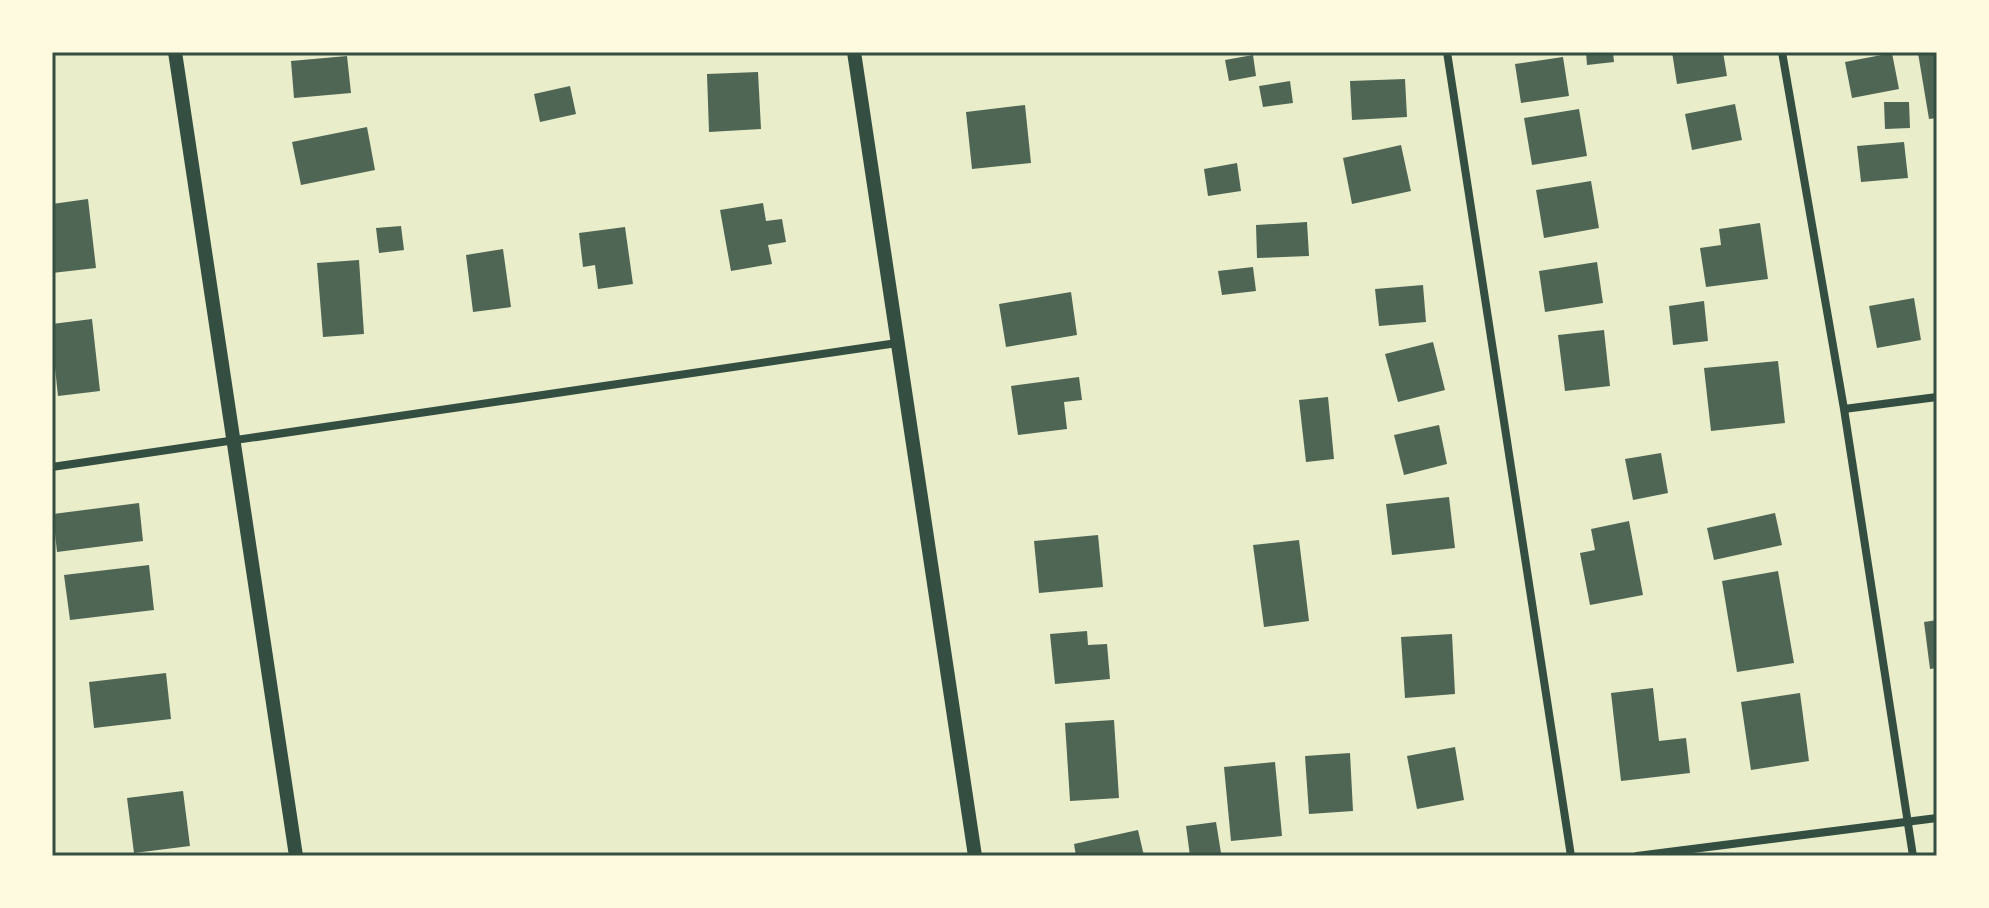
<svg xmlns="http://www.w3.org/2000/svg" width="1989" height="908" font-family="'IBM Plex Sans',sans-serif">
	<rect width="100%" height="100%" fill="#e9edc9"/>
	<path fill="#4f6655" d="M 1586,52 L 1613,52 L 1614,62 L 1587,65 Z
		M 1672,52 L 1723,52 L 1727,76 L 1677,84 Z
		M 1937,52 L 1937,118 L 1929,119 L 1918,53 Z
		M 1892,53 L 1899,89 L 1852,98 L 1845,62 Z
		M 1253,55 L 1256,76 L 1229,81 L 1225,60 Z
		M 347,56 L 351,93 L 294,98 L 291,61 Z
		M 1563,57 L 1569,96 L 1521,103 L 1515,64 Z
		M 758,72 L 761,129 L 709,132 L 707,74 Z
		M 1405,79 L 1407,117 L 1352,120 L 1350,81 Z
		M 1290,81 L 1293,103 L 1263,107 L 1259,86 Z
		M 570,86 L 576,114 L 540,122 L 534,94 Z
		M 1884,102 L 1909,102 L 1910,128 L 1885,129 Z
		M 1735,104 L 1742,140 L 1692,150 L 1685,114 Z
		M 1025,105 L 1031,163 L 972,169 L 966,112 Z
		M 1579,109 L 1587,156 L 1532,165 L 1524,118 Z
		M 367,127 L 375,170 L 301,185 L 292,142 Z
		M 1904,142 L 1908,178 L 1861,182 L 1857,146 Z
		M 1401,145 L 1411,191 L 1352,204 L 1343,158 Z
		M 1237,163 L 1241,191 L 1208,196 L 1204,169 Z
		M 1591,181 L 1599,228 L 1544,238 L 1536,190 Z
		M 88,199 L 96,268 L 52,273 L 52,204 Z
		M 763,203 L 766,221 L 782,219 L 786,242 L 768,245 L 772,264 L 731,271 L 720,210 Z
		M 1307,222 L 1309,256 L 1257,258 L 1256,225 Z
		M 1760,223 L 1768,279 L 1706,287 L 1700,248 L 1721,245 L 1719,229 Z
		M 401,226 L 404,250 L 379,253 L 376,228 Z
		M 625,227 L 633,284 L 598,289 L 595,265 L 583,267 L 579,233 Z
		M 503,249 L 511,307 L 473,312 L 466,255 Z
		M 359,260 L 364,334 L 323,337 L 317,263 Z
		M 1597,262 L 1603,303 L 1545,312 L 1539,271 Z
		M 1253,267 L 1256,291 L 1222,295 L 1218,271 Z
		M 1423,285 L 1426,322 L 1379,326 L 1375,289 Z
		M 1071,292 L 1077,335 L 1006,347 L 999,304 Z
		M 1914,298 L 1921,340 L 1877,348 L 1869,306 Z
		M 1704,301 L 1708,341 L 1673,345 L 1669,306 Z
		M 92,319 L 100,391 L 58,396 L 52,340 L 52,324 Z
		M 1604,330 L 1610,386 L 1565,391 L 1558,335 Z
		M 1433,342 L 1445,390 L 1398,402 L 1385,354 Z
		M 1778,361 L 1785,423 L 1711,431 L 1704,368 Z
		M 1079,377 L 1082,400 L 1064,402 L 1067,429 L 1018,435 L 1011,386 Z
		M 1328,397 L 1334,459 L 1306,462 L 1299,400 Z
		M 1439,425 L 1447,464 L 1404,475 L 1394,435 Z
		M 1661,453 L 1668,493 L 1633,500 L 1625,459 Z
		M 1449,497 L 1455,548 L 1392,555 L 1386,504 Z
		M 139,503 L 143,541 L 57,552 L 53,514 Z
		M 1775,513 L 1782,545 L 1714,560 L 1707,528 Z
		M 1629,521 L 1643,595 L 1590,605 L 1580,553 L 1595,550 L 1591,529 Z
		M 1098,535 L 1103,587 L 1039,593 L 1034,541 Z
		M 1299,540 L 1309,621 L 1264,627 L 1253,545 Z
		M 149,565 L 154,610 L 70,620 L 64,575 Z
		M 1778,571 L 1794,663 L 1737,672 L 1722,581 Z
		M 1937,620 L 1937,668 L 1930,669 L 1924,622 Z
		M 1087,631 L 1088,645 L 1107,644 L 1110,679 L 1055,684 L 1050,634 Z
		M 1452,634 L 1455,694 L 1405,698 L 1401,637 Z
		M 166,673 L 171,719 L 94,728 L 89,682 Z
		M 1653,688 L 1659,741 L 1686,738 L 1690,773 L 1621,781 L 1611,693 Z
		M 1800,693 L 1809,761 L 1751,770 L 1741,702 Z
		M 1114,720 L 1119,798 L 1070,801 L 1065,723 Z
		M 1455,747 L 1464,800 L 1417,809 L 1407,756 Z
		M 1350,753 L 1353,811 L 1309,814 L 1305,756 Z
		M 1275,762 L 1282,836 L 1231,841 L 1224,767 Z
		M 183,791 L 190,846 L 134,853 L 127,798 Z
		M 1216,822 L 1221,853 L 1190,856 L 1186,826 Z
		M 1138,830 L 1144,856 L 1076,856 L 1074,844 Z"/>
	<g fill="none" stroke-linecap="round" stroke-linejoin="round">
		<path stroke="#344e41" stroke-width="8" d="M 1447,52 L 1571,856
			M 1782,52 L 1844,409 L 1913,856
			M 1844,409 L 1937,397
			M 52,467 L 897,343
			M 1637,856 L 1937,818"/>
		<path stroke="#344e41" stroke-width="14" d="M 175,52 L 296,856
			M 854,52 L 975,856"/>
	</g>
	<rect width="1989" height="908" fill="none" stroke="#fefae0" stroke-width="108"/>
	<rect x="54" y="54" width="1881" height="800" fill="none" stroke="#344e41" stroke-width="3"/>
</svg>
